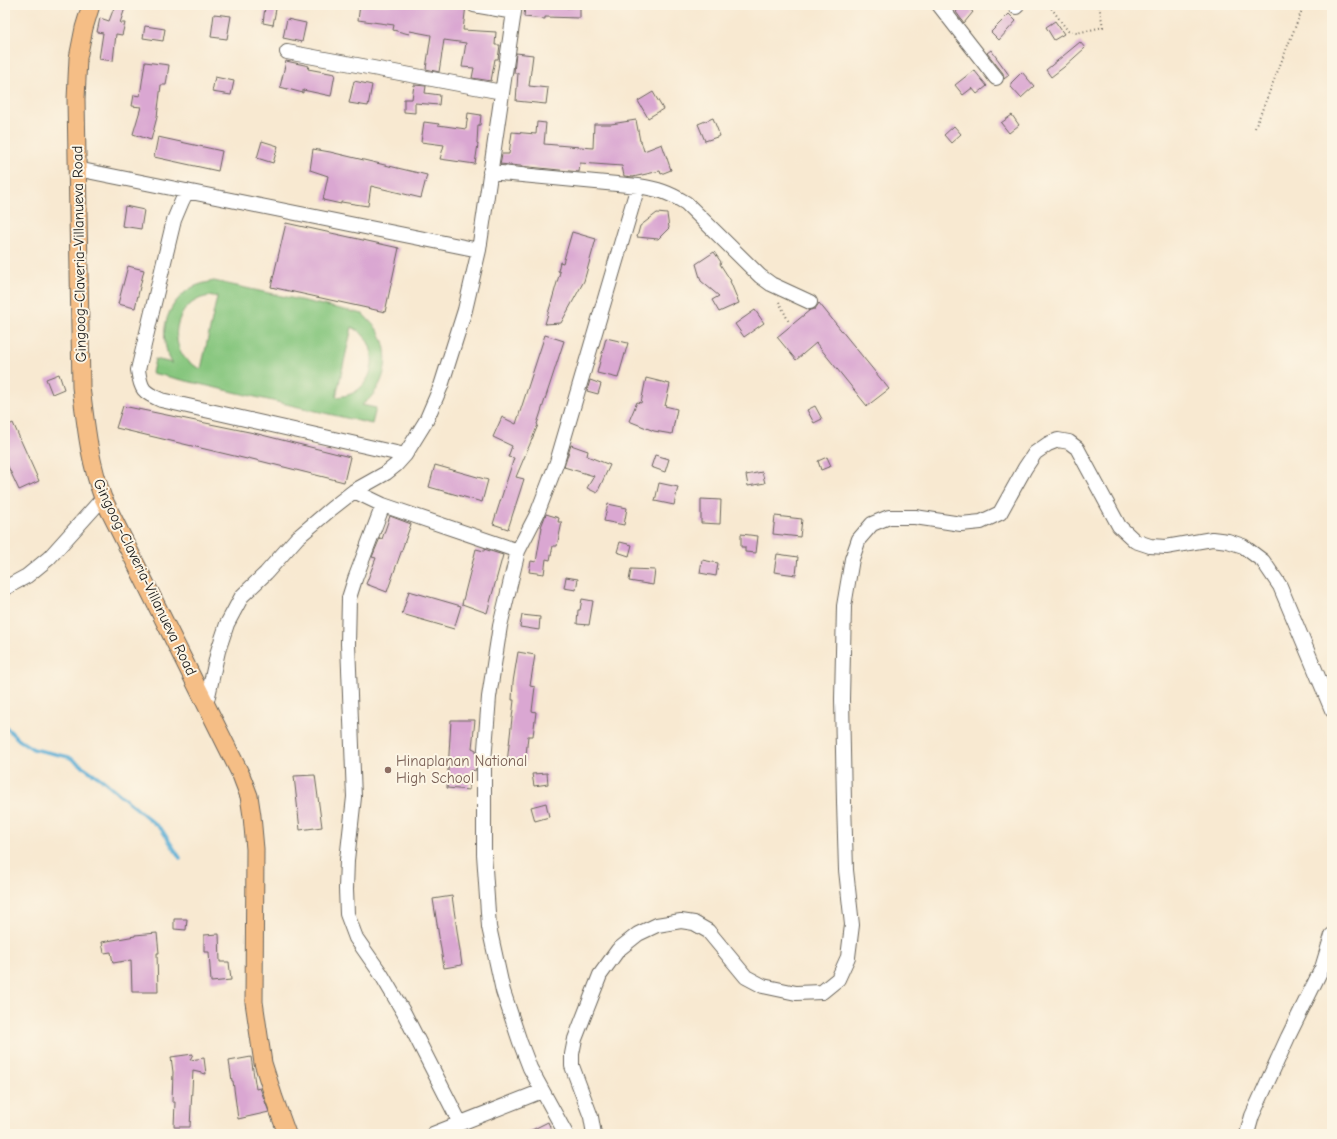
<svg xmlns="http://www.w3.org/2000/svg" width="1337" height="1139" font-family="'Comic Neue',sans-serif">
	<rect width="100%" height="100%" fill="#fcf5e5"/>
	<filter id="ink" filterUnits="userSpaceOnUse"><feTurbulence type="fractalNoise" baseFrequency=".025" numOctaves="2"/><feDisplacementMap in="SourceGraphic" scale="8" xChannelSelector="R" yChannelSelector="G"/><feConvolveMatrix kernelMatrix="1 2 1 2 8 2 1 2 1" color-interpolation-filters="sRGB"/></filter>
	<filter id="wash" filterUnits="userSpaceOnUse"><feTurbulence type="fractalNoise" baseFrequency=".012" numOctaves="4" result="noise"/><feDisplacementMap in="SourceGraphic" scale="16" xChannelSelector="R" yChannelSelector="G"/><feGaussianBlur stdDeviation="0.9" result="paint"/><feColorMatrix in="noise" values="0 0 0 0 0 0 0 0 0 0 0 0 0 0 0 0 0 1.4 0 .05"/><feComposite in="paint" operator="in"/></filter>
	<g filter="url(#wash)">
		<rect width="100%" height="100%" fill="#f8e9d1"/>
		<path fill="#86c67e" stroke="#51714d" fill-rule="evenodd" d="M 214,281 L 363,314 C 367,319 372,323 376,328 C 391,348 388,378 371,397 C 369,400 365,402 362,405 L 376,408 L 372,424 L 152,373 L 155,359 L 172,363 C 159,340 163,312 183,294 C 191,286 203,283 214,281 ZM 217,296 L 217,297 L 201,369 C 193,365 186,361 182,354 C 169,332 180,303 205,297 C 208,296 213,297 217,296 ZM 352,327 C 355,329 360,331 362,334 C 377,349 375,376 359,389 C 352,395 344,396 336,397 Z"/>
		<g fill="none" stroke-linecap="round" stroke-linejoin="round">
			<path stroke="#59add5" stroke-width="3.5" d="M 5,726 L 19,740 L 33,749 L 69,757 L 104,781 L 162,830 L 180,858"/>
		</g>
		<g id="blocks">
			<path fill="#daa7d2" d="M 115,5 L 126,5 L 120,23 L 125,23 L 122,35 L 116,34 L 113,61 L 99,59 L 103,33 L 97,32 L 100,18 L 109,21 Z
				M 360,5 L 466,5 L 463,30 L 496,32 L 495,45 L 500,45 L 498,59 L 495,59 L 491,81 L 472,78 L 474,68 L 462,67 L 466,43 L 444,40 L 439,72 L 426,69 L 431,35 L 410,31 L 409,34 L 393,30 L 394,25 L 358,20 Z
				M 525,5 L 567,5 L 567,8 L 580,7 L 580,18 L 545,17 L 545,19 L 524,17 Z
				M 962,5 L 964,5 L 973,12 L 964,23 L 956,12 Z
				M 265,7 L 276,9 L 273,25 L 263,23 Z
				M 214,14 L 231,16 L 227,39 L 211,37 Z
				M 1009,14 L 1016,21 L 999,40 L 991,32 Z
				M 287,19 L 306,23 L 302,42 L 283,38 Z
				M 1055,21 L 1064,34 L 1054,40 L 1046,27 Z
				M 145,26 L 165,29 L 163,41 L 143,38 Z
				M 1080,42 L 1085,48 L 1064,67 L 1051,77 L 1046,70 Z
				M 991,50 L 1009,75 L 1004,79 L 1003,73 L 987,53 Z
				M 516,53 L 533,55 L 529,86 L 548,88 L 546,104 L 516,101 L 518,73 L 514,73 Z
				M 286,61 L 309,66 L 308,69 L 335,74 L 331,96 L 303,90 L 303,93 L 280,87 Z
				M 145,62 L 169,65 L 166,85 L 161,85 L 157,117 L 151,140 L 133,134 L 141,107 L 132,106 L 134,95 L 140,96 Z
				M 974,70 L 987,86 L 977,94 L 972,88 L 963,95 L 955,85 Z
				M 1022,72 L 1034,86 L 1021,98 L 1011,87 L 1011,83 Z
				M 215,77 L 234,81 L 231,95 L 212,92 Z
				M 354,81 L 372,85 L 368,106 L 349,103 Z
				M 414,85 L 426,86 L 425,93 L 440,95 L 439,105 L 415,103 L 415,113 L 404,112 L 404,99 L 412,99 Z
				M 653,92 L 663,109 L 648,118 L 638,101 Z
				M 468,113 L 481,115 L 480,125 L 478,125 L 477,143 L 478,144 L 475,164 L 440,159 L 444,145 L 421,142 L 424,122 L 439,124 L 438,125 L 466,129 Z
				M 1012,115 L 1019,125 L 1009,133 L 1001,123 Z
				M 713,118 L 720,136 L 705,141 L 698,124 Z
				M 636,120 L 640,141 L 641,141 L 644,151 L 662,144 L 671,170 L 661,174 L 660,171 L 633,177 L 624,176 L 622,166 L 580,163 L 579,172 L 500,164 L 502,154 L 509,154 L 512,132 L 536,134 L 537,122 L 546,123 L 544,144 L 593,148 L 594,124 L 611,124 Z
				M 954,126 L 961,134 L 951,143 L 944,135 Z
				M 158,137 L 222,151 L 218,171 L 154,157 Z
				M 262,141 L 278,146 L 273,163 L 257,158 Z
				M 313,149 L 330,152 L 427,175 L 421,198 L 371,186 L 368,206 L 341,202 L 341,204 L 323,200 L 328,176 L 310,170 Z
				M 125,206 L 144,210 L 141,229 L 122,226 Z
				M 657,213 L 667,214 L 669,228 L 658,239 L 637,237 L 640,226 Z
				M 286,223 L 399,248 L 385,312 L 271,287 Z
				M 572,232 L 596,239 L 584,281 L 561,323 L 545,324 L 560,272 L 558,271 L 560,262 L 563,263 Z
				M 714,252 L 721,262 L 720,264 L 731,281 L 730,281 L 739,303 L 719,312 L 712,300 L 719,296 L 701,281 L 696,264 Z
				M 128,266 L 144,270 L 135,308 L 118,304 Z
				M 819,303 L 889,389 L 867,406 L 816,343 L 796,360 L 777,337 L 810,310 L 815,309 Z
				M 755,310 L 764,323 L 744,337 L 735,324 Z
				M 545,335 L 564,341 L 537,424 L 538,425 L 516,477 L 524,479 L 508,529 L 493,524 L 514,458 L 508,457 L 512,446 L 493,437 L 502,417 L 516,424 Z
				M 606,338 L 628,343 L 618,378 L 597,373 Z
				M 59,374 L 64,389 L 52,394 L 46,379 Z
				M 646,378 L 670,384 L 665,406 L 677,409 L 672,434 L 654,431 L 629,421 L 637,402 L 641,403 Z
				M 590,380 L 601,384 L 598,394 L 587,391 Z
				M 123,406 L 254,433 L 350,457 L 344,482 L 248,458 L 247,459 L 116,428 Z
				M 815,406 L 822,419 L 814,423 L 807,410 Z
				M 13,423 L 39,481 L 19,490 L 5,460 L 5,427 Z
				M 571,445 L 588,451 L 587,456 L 610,465 L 597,493 L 587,488 L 594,476 L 564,467 Z
				M 655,455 L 669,459 L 665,472 L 651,467 Z
				M 827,457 L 831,466 L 821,470 L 818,461 Z
				M 435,465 L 488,480 L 482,502 L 429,487 Z
				M 762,472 L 765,483 L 748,486 L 746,475 Z
				M 659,483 L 678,487 L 674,505 L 655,501 Z
				M 701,499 L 721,500 L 720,524 L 701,523 Z
				M 608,504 L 627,508 L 624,525 L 604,521 Z
				M 546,514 L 559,518 L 558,522 L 562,522 L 557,546 L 553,546 L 550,560 L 546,559 L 544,574 L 529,572 L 531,561 L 536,562 L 542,527 L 541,527 Z
				M 390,516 L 411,524 L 387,592 L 366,584 L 376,558 L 372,557 L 380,538 L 382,539 Z
				M 775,516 L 802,519 L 800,537 L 773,534 Z
				M 741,534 L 758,536 L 756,553 L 745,552 L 745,547 L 741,547 Z
				M 620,542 L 632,545 L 629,556 L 617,552 Z
				M 476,549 L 484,551 L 484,549 L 503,555 L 487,613 L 462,604 Z
				M 777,554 L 798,557 L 796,575 L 774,572 Z
				M 702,560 L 718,563 L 716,576 L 700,573 Z
				M 631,569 L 655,570 L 653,585 L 629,581 Z
				M 566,577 L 578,579 L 576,590 L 564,588 Z
				M 409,591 L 461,606 L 454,629 L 402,614 Z
				M 582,599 L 593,601 L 589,625 L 577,624 L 578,610 L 580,610 Z
				M 522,615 L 540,617 L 539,630 L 520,627 Z
				M 518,652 L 535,655 L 530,686 L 535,687 L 532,711 L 536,712 L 533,736 L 528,736 L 525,765 L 507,763 L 514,700 L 512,700 L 513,682 Z
				M 451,720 L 475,720 L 472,748 L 476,750 L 476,770 L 470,771 L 469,790 L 447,788 Z
				M 547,773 L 548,784 L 534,786 L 532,774 Z
				M 315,775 L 322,827 L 300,830 L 294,776 Z
				M 546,803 L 549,817 L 535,821 L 531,807 Z
				M 452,896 L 462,965 L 444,968 L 433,899 Z
				M 174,919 L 187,919 L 186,930 L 174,929 Z
				M 157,933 L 159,953 L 157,953 L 158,992 L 132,992 L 131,960 L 113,963 L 111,952 L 104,953 L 102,942 L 135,936 L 135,935 Z
				M 219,934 L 220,962 L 229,962 L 231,980 L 211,982 L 209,952 L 204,952 L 204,935 Z
				M 193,1054 L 190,1060 L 204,1058 L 206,1074 L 193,1071 L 190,1127 L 174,1127 L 175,1102 L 172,1102 L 173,1072 L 171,1057 Z
				M 251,1057 L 256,1089 L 260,1088 L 269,1112 L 238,1119 L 233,1081 L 232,1081 L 229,1061 Z
				M 548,1122 L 553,1134 L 524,1134 Z"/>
		</g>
	</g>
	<g filter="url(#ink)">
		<use href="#blocks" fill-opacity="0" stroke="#69645b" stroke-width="1"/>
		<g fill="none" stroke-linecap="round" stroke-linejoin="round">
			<g stroke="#69645b" stroke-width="16">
				<path id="minor" d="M 474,5 L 514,12
					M 939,5 L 996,78
					M 1014,5 L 1016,7
					M 287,52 L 502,92
					M 77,169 L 479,250
					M 490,172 L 638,186 C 658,189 668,192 686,203 L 760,276 L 771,284 L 810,302
					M 187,191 L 182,201 L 174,220 L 138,370 C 141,390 143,392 161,400 L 405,455
					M 354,491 L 383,505 L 518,551
					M 383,505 L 355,579 L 349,598 L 348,644 L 354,797 L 347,860 L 346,889 L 347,914 L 356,938 L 381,974 L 404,1013 L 460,1123
					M 5,588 L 27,576 L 49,558 L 103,498
					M 206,705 L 218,651 L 227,624 L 242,596 L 266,573 L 297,538 L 331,509 L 354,491 L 386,473 L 396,465 L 405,455 L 426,421 L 441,386 L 465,310 L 479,250 L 515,5
					M 433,1134 L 542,1091
					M 566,1134 L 530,1068 L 520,1042 L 503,991 L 489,927 L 484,854 L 484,762 L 489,697 L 500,626 L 518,551 L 537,514 L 557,462 L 638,186
					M 594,1134 L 591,1117 L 572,1066 L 572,1054 L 575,1039 L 600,975 L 618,950 L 638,934 L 657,925 L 681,921 L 694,923 L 708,931 L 746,977 L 763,986 L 796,993 L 822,992 L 838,979 L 848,957 L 852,925 L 846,870 L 844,802 L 842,699 L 844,606 L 852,559 L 859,539 L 872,524 L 889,517 L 915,517 L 961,524 L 981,522 L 1000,513 L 1025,468 L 1035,453 L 1048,444 L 1058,440 L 1069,442 L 1077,448 L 1119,526 L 1135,541 L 1150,546 L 1166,547 L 1212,539 L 1228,541 L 1243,546 L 1263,561 L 1280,586 L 1332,710
					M 1247,1134 L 1252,1116 L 1288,1037 L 1322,968 L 1332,935"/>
			</g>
			<g stroke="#69645b" stroke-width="19">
				<path id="major" d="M 91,5 L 84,28 L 78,58 L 76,99 L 81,387 C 86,426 89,460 103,498 L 241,775 L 249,796 L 252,816 L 255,849 L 254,1002 L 263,1063 L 274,1098 L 287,1134"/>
			</g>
			<path stroke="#69645b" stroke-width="2" stroke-dasharray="1 3" stroke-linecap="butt" d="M 1049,5 L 1068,31 L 1077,33 L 1103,27 L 1099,5
				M 1255,128 L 1304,5
				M 779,302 L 789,322"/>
			<use href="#minor" stroke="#fff" stroke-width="14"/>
			<use href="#major" stroke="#f5be86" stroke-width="17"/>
		</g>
	</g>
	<circle fill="#8d6e63" stroke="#fcf5e5" stroke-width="1.5" cx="388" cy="770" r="4"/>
	<g text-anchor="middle" stroke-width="4" stroke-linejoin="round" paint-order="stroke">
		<g font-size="15" fill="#1c1c1c" stroke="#fcf5e5">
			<text transform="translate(79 254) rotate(-91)" y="5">Gingoog-Claveria-Villanueva Road</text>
			<text transform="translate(145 577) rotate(64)" y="5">Gingoog-Claveria-Villanueva Road</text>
		</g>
		<g font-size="15" fill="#785e54" stroke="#fcf5e5" text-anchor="start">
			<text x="396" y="766">Hinaplanan National<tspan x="396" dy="17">High School</tspan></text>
		</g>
	</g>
	<rect width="1337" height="1139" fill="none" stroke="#fcf5e5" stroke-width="20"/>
</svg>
